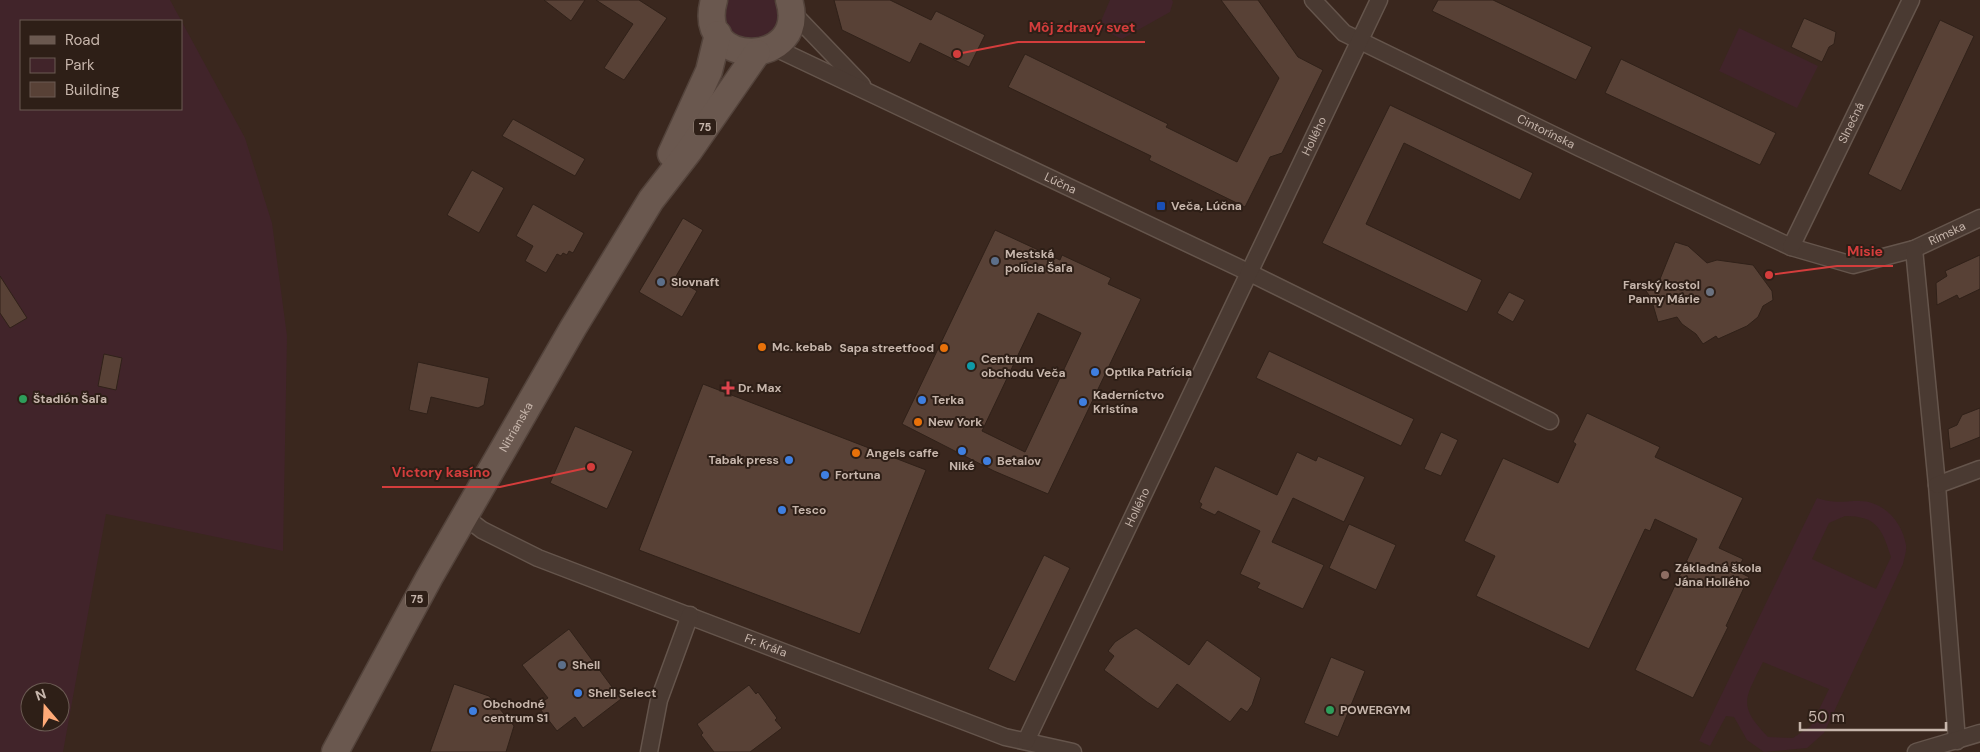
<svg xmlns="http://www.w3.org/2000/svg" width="1980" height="752" font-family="'DM Sans',sans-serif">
	<rect width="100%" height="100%" fill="#3a271e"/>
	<path fill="#41242a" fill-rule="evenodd" d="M 0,0 L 170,0 L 245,138 L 272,223 L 287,336 L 283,551 L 106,514 L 63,752 L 0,752 ZM 21,21 L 181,21 L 181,109 L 21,109 ZM 30,692 L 60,692 L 60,722 L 30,722 Z
		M 728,0 L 774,0 C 784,19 776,28 762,41 L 734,37 L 724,22 Z
		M 1110,0 L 1172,0 L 1173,2 L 1170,12 L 1122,39 L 1098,28 Z
		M 1739,28 L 1818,66 L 1797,108 L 1719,71 Z
		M 1817,498 C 1835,504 1842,501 1859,501 C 1884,501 1902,522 1906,545 C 1907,551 1904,558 1903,564 L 1824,733 L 1807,748 L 1764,752 L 1747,740 L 1734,717 L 1726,716 L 1710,746 L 1699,741 ZM 1845,516 C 1877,516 1882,529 1891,557 L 1876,589 L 1812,559 L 1829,523 ZM 1763,662 L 1829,689 L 1811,726 L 1793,738 L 1768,737 C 1737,705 1745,699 1763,662 Z"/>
	<path fill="#584136" stroke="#302119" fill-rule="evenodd" d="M 544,0 L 585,0 L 571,21 Z
		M 596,0 L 639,0 L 667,18 L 624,80 L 604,68 L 633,24 Z
		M 834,0 L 890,0 L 931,20 L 936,11 L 985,35 L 969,67 L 920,43 L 910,63 L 842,30 Z
		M 1221,0 L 1258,0 L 1298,57 L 1323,70 L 1282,153 L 1270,157 L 1245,207 L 1149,160 L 1151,156 L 1008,87 L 1025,54 L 1168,124 L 1166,127 L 1237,162 L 1279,78 Z
		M 1438,0 L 1493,0 L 1592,47 L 1576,80 L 1432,11 Z
		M 1804,18 L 1836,32 L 1834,44 L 1829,47 L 1822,62 L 1791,47 Z
		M 1940,20 L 1974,36 L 1901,191 L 1868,174 Z
		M 1621,59 L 1776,133 L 1760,165 L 1605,93 Z
		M 1390,105 L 1533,173 L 1520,200 L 1404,143 L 1366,224 L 1482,280 L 1467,312 L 1322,243 Z
		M 513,119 L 585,159 L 575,176 L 502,136 Z
		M 472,170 L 504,188 L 479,233 L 447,215 Z
		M 533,204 L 584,233 L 573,253 L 569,251 L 567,255 L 563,253 L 561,256 L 557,254 L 546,273 L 525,261 L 533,246 L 516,236 Z
		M 683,218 L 703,230 L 675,278 L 697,291 L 682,317 L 639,292 Z
		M 995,230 L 1060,260 L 1062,255 L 1111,278 L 1108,284 L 1141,299 L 1048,494 L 994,471 L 902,424 ZM 1038,313 L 1081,333 L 1025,452 L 982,431 Z
		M 1675,242 L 1688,246 L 1707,263 L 1717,260 L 1753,265 L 1772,291 L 1773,300 L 1763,306 L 1758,317 L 1747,326 L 1718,339 L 1716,336 L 1703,344 L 1696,334 L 1682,324 L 1677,317 L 1658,322 L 1651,298 L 1644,288 L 1658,284 Z
		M 1980,255 L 1980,289 L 1959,299 L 1957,295 L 1937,305 L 1936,283 L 1947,276 L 1945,271 Z
		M 0,276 L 27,318 L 10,328 L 0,313 Z
		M 1509,292 L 1525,300 L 1513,322 L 1497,313 Z
		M 1269,351 L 1414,419 L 1401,446 L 1256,378 Z
		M 104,354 L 122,358 L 116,390 L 98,386 Z
		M 418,362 L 489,378 L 484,405 L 478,408 L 431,397 L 427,414 L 409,410 Z
		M 703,384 L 926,470 L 860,634 L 639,550 Z
		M 1980,408 L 1980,437 L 1950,449 L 1948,429 L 1957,425 L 1962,415 Z
		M 1587,413 L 1660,447 L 1655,457 L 1743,498 L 1719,548 L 1743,559 L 1737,571 L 1749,577 L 1726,626 L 1728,627 L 1693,698 L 1635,670 L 1697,539 L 1655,519 L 1650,531 L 1645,529 L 1589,649 L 1476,596 L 1495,556 L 1464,541 L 1503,458 L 1558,483 L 1576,444 L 1573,442 Z
		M 575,426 L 633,451 L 607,509 L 550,483 Z
		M 1441,432 L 1458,440 L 1441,476 L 1424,469 Z
		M 1297,452 L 1316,461 L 1318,456 L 1365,477 L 1344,522 L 1293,498 L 1272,542 L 1324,565 L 1303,609 L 1257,588 L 1260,583 L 1240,574 L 1260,531 L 1218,511 L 1215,515 L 1200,508 L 1202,504 L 1199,502 L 1215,466 L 1277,495 Z
		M 1349,524 L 1396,545 L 1376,590 L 1329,568 Z
		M 1044,555 L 1070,568 L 1015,682 L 988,669 Z
		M 1136,628 L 1189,665 L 1207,640 L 1261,678 L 1252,705 L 1247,712 L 1241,708 L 1230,722 L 1177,684 L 1158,709 L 1147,702 L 1104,670 L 1114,656 L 1108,651 L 1115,642 Z
		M 569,629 L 621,699 L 583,728 L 575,717 L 557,731 L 537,705 L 548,698 L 522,665 Z
		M 1331,657 L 1365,671 L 1338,737 L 1304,723 Z
		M 454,684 L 489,696 L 514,726 L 506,752 L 430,752 Z
		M 749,685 L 756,694 L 758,692 L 777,718 L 775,720 L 782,728 L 750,752 L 714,752 L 701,735 L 703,733 L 697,724 Z"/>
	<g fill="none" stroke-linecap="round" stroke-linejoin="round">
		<g stroke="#65554c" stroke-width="19">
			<g id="minor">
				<path id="s1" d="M 1313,0 L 1344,33 L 1580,148 L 1791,247 L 1853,265 L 1914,249 L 1980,218"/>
				<path d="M 791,11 L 862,85"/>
				<path id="s2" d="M 773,47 L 1250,273 L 1550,421"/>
				<path id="s3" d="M 1791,247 L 1911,0"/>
				<path d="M 1914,249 L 1937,485 L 1957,741"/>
				<path d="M 1937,485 L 1980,469"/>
				<path id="s4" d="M 465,517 L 482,530 L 538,558 L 1005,737 L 1073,752"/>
				<path id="s5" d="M 1026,741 L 1379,0"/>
				<path d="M 649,752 L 659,700 L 690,615"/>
				<path d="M 1916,752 L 1980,733"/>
			</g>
		</g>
		<g stroke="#53433b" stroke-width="29">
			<g id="primary">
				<path d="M 714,0 C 694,70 810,68 789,0"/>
				<path d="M 671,154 L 709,71 L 718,34"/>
				<path id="s6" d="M 335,752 L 429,578 L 573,328 L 651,200 L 689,151 L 757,53"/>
			</g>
		</g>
		<use href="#minor" stroke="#4a3a32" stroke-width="16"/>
		<use href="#primary" stroke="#6a584f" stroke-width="26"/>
	</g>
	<rect fill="#1a4fb4" stroke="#2e1f17" stroke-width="2" x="1156" y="201" width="10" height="10" rx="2.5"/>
	<g fill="#5c6f8a" stroke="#2e1f17" stroke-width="2">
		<circle cx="995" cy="261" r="5"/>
		<circle cx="661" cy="282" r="5"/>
		<circle cx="562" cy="665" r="5"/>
	</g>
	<circle fill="#6b7280" stroke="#2e1f17" stroke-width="2" cx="1710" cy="292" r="5"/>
	<g fill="#e8710a" stroke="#2e1f17" stroke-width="2">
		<circle cx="762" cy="347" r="5"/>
		<circle cx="944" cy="348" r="5"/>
		<circle cx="918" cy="422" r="5"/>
		<circle cx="856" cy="453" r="5"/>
	</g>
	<circle fill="#0f9aa8" stroke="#2e1f17" stroke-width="2" cx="971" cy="366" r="5"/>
	<g fill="#3f7fe0" stroke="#2e1f17" stroke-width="2">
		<circle cx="1095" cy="372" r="5"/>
		<circle cx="922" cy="400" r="5"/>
		<circle cx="1083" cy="402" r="5"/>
		<circle cx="962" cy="451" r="5"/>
		<circle cx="789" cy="460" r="5"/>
		<circle cx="987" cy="461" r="5"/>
		<circle cx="825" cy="475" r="5"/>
		<circle cx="782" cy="510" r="5"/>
		<circle cx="578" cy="693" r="5"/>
		<circle cx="473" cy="711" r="5"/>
	</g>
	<path fill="#e0444e" stroke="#2e1f17" stroke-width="2" d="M725.5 380.5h5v5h5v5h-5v5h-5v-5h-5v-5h5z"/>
	<g fill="#2e9e5b" stroke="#2e1f17" stroke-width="2">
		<circle cx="23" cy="399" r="5"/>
		<circle cx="1330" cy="710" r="5"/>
	</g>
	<circle fill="#8d6e63" stroke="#2e1f17" stroke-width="2" cx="1665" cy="575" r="5"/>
	<g text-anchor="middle" stroke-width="4" stroke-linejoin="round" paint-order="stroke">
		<g fill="#2e1f17" stroke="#99897f" stroke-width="1">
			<rect x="694" y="118.5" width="22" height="17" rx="4"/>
			<rect x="406" y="590.5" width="22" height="17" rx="4"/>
		</g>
		<g font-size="11" font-weight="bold" fill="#c7b6ac">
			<text x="705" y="131">75</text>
			<text x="417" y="603">75</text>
		</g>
		<g font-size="12" fill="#c7b6ac" stroke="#2e1f17">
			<text dy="4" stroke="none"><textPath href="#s3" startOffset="138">Slnečná</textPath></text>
			<text dy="4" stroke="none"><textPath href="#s1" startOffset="270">Cintorínska</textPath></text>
			<text dy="4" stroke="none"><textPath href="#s5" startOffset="670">Hollého</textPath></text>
			<text dy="4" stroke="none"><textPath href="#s2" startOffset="318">Lúčna</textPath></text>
			<text dy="4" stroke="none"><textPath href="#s1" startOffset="705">Rímska</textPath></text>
			<text dy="4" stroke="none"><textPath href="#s6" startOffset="372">Nitrianska</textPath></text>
			<text dy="4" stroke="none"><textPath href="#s5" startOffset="259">Hollého</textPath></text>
			<text dy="4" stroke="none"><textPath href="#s4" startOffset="328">Fr. Kráľa</textPath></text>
		</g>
		<g font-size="12" font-weight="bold" fill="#c7b6ac" stroke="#2e1f17" text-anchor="start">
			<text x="1171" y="210">Veča, Lúčna</text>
			<text x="1005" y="258">Mestská<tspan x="1005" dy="14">polícia Šaľa</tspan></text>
			<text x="671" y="286">Slovnaft</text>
			<text x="1700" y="289" text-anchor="end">Farský kostol<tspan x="1700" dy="14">Panny Márie</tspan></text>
			<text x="772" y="351">Mc. kebab</text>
			<text x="934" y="352" text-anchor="end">Sapa streetfood</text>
			<text x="981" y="363">Centrum<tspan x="981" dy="14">obchodu Veča</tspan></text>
			<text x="1105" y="376">Optika Patrícia</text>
			<text x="738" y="392">Dr. Max</text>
			<text x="1093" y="399">Kaderníctvo<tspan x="1093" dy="14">Kristína</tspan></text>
			<text x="33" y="403">Štadión Šaľa</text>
			<text x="932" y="404">Terka</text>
			<text x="928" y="426">New York</text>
			<text x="866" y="457">Angels caffe</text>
			<text x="779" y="464" text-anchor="end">Tabak press</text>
			<text x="997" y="465">Betalov</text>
			<text x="962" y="470" text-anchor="middle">Niké</text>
			<text x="835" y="479">Fortuna</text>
			<text x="792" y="514">Tesco</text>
			<text x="1675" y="572">Základná škola<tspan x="1675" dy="14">Jána Hollého</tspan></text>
			<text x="572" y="669">Shell</text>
			<text x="588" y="697">Shell Select</text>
			<text x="483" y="708">Obchodné<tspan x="483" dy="14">centrum S1</tspan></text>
			<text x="1340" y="714">POWERGYM</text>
		</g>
	</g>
	<path fill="none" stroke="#d43d3c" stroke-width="2" d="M957 54L1018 42H1145M1769 275L1837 266H1893M591 467L500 487H382"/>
	<g fill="#d43d3c" stroke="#2e1f17" stroke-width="2">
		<circle cx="957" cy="54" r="5"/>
		<circle cx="1769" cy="275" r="5"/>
		<circle cx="591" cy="467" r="5"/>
	</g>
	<g font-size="14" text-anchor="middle" font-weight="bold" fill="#d43d3c" stroke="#2e1f17" stroke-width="4" stroke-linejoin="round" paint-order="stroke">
		<text x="1082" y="32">Môj zdravý svet</text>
		<text x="1865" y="256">Misie</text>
		<text x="441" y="477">Victory kasíno</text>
	</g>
	<rect x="20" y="20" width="162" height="90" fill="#2e1f17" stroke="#6b5b53"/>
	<rect x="30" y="36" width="25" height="8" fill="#6a584f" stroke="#6b5b53"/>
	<text x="65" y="45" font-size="15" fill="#c7b6ac">Road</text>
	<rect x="30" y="58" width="25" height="15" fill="#41242a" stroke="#6b5b53"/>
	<text x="65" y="70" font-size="15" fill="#c7b6ac">Park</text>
	<rect x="30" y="82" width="25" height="15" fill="#584136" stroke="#6b5b53"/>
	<text x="65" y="95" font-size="15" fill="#c7b6ac">Building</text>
	<g transform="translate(45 707) rotate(341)"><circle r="24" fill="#2e1f17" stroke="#6b5b53"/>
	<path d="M0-4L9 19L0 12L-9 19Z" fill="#ffaa78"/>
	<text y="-8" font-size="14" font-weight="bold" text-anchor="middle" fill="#c7b6ac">N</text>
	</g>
	<path d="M1800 722v8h146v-8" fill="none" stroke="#c7b6ac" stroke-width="2.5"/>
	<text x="1808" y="722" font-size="15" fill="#c7b6ac" stroke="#2e1f17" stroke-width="4" paint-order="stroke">50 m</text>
</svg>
